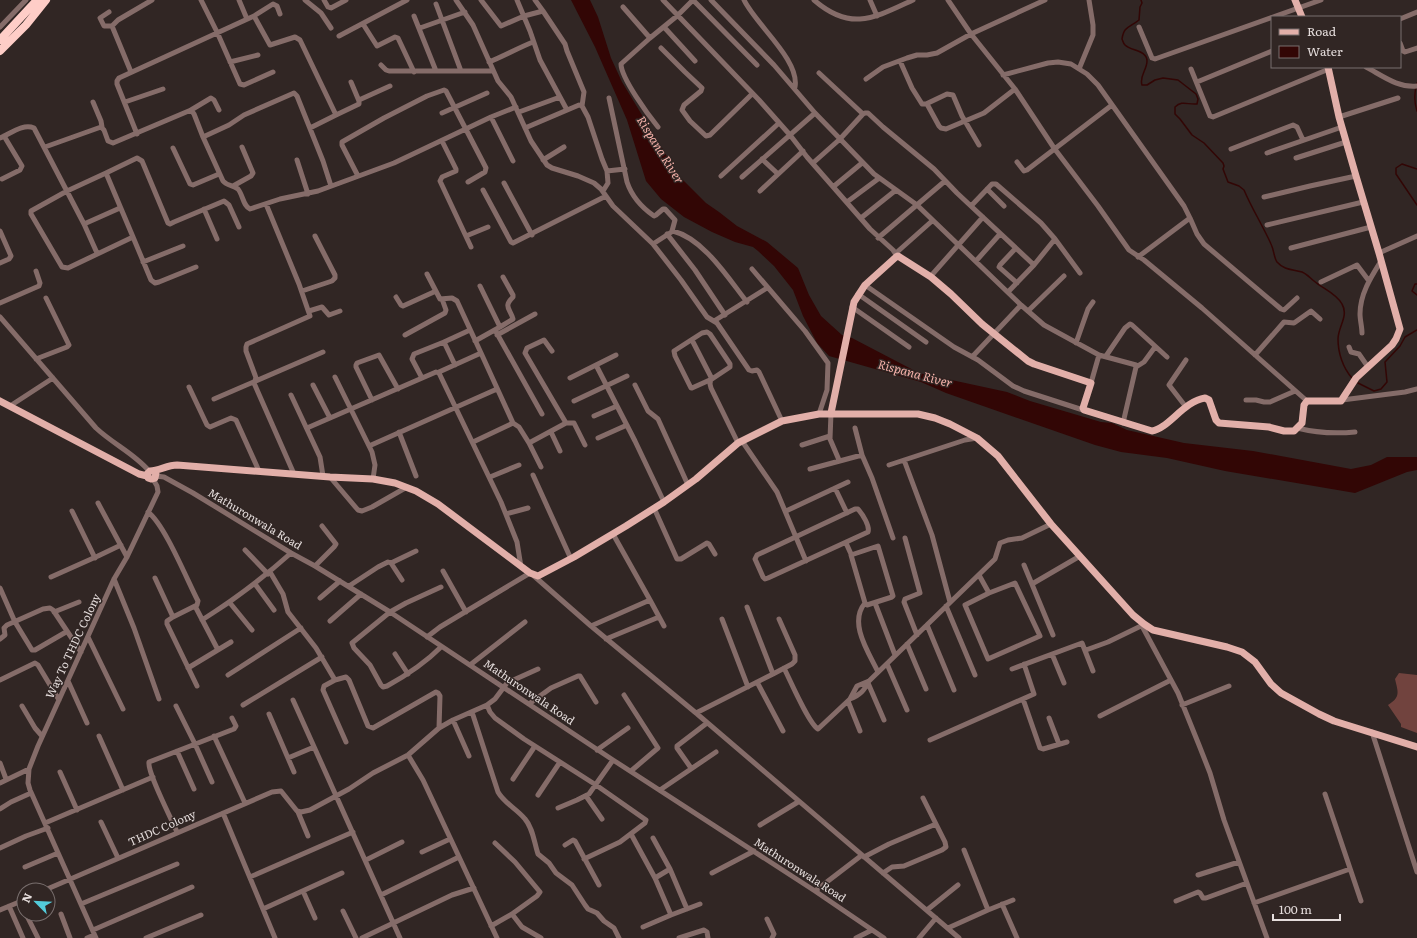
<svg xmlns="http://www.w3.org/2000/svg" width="1417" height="938" font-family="Literata,serif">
	<rect width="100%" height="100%" fill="#312624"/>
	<path fill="#71433e" d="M 1399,673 L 1417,675 L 1417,733 L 1401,727 L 1401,724 L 1388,705 C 1401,697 1398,692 1395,679 Z"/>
	<path fill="#320605" d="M 571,0 L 590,0 L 598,17 L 611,58 L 622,82 L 679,176 L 706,203 L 719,212 L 737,226 L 767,242 L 798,268 L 809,295 L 821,316 L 842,335 L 852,338 L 919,373 L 1007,392 L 1030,401 L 1101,422 L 1112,423 L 1127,430 L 1184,443 L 1253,451 L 1351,469 L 1371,465 L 1387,457 L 1417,457 L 1417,470 L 1407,472 L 1355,493 L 1225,471 L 1167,458 L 1121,452 L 1095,445 L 946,393 L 921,382 L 829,356 L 817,343 L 803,316 L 793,290 L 774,266 L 758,251 L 753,247 L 735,242 L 712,232 L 684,217 L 661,199 L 646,181 L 627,120 L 595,47 Z"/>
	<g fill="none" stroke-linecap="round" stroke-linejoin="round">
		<path stroke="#320605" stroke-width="1.5" d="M 1141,0 L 1142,3 L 1140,7 L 1139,20 C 1129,28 1124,26 1122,39 C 1123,41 1123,43 1125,45 C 1131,51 1147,50 1147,61 C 1147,70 1139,76 1142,85 L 1147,85 L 1155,80 L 1163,78 L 1178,80 L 1196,94 L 1198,99 L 1197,104 C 1188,105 1182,100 1175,107 L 1175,114 L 1180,119 L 1192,135 L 1204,143 L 1223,163 L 1224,166 L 1223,169 L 1228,182 L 1239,186 L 1244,190 C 1252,209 1263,226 1271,244 C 1274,250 1274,258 1277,262 C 1285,271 1293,269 1302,272 C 1307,274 1310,278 1314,281 C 1323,289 1336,293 1342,304 C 1349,316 1338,327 1338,339 C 1338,353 1343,368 1352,378
			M 1417,83 C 1414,93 1414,102 1417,111
			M 1417,169 L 1402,164 L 1396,168 L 1396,174 L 1417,205
			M 1417,284 L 1415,284 L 1412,291 L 1417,295
			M 1358,383 L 1374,391 L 1381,389 L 1387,382 L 1385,362 L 1400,346 L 1405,337 L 1417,330"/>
		<path stroke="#856c69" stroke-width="5" d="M 201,0 L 217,32 L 240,84 L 244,85 L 273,72
			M 239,0 L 247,19
			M 305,0 L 321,13 L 331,28
			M 324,0 L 328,7 L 331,8 L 346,0
			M 456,0 L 473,25 L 498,81 L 511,97 L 531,141 L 547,165 L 552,168 L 578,176 L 594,183 L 601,189 L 613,206 L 653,244 L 681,280 L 707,317 L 717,323 L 749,370 L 752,371 L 757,370 L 759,372 L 782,421
			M 481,0 L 501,26 L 524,16 L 543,11 L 565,44 L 567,51 L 584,92 L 582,106
			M 517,0 L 530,31 L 540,60 L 567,110
			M 535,0 L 543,11
			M 663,0 L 759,100 L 790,135 L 807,157 L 870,229 L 893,250 L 897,256
			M 711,0 L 774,65 L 815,113 L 874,174 L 917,205 L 1021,305 L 1044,325 L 1099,355 L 1136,365 L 1136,367 L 1123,423
			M 744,0 C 756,25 800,60 795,87
			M 814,0 C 851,32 874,18 913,0
			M 870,0 L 877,16
			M 948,0 L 971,34 L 1015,89 L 1054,148 L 1098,206 L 1129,250 L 1144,260 L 1202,308 L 1307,401
			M 436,4 L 461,71
			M 623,7 L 650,38
			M 109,12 L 100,18 L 104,26 L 112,26
			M 254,16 L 270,45 L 295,37 L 300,40 L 336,115 L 310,128
			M 414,16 L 436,71
			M 1400,19 L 1417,12
			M 363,24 L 377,46 L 395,37 L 398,38 L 414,72
			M 0,27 L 26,0
			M 664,27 L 695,61
			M 1139,27 L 1152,58 L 1155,59 L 1321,0
			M 420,28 L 465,12
			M 339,36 L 407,0
			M 1400,43 L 1403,51 L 1405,52 L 1417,48
			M 661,48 L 685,72 L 702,88 L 701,91 L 684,105 L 682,110 L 690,121 L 706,136 L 710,135 L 752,94
			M 900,61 L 912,88 L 922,104 L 926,104 L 947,94 L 953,95 L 962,116 L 979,145
			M 230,62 L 258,55
			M 489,62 C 504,56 518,48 533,42
			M 381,65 L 386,70 L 389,71 L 493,71
			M 1366,67 C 1383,76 1398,88 1417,86
			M 1079,69 L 1093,35 L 1093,25 L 1089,0
			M 1191,69 L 1210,116 L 1213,117 L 1329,69
			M 131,72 L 112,26 L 118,20 L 152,0
			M 819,73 L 863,114
			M 1003,75 L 1048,63 L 1058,62 L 1071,64 L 1087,74 L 1098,85 L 1184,206 L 1190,218 L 1138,257
			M 866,79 L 883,67 L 907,58 L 917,55 L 927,55 L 937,53 L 971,34 L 1045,0
			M 1197,82 L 1272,51
			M 609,98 L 627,182 C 632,197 641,207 654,216 L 656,215 L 663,209 L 665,209 L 675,220 L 672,231
			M 359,100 L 390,86
			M 93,102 L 101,121 L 102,127
			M 125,102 L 163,89
			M 927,104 L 939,126 L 941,128 L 946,129 L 984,113 L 1015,89
			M 191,110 L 211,98 L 214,100 L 219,110
			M 519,112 L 560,97
			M 442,113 L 487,93
			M 336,115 L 359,104 L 359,101 L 351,82
			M 491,117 L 513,161
			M 1339,117 L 1398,98
			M 658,127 C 649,116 621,78 621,64 L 650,38 L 677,16 L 693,0 L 757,65
			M 525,128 L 579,105 L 582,106 L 588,117 L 602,159 L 607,171 L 608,183 L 603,191
			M 137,134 L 117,84 L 117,81 L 119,78 L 254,16 L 273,4 L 277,6 L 280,14
			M 203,137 L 229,125 L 244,115 L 294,93 L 297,96 L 323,161 L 331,186
			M 0,138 C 10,134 23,123 34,128 L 84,224
			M 442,141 L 456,169 L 456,171 L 442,177 L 440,181 L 471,247
			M 45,147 L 101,127 L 104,130 L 108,141 L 113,143 L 191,110 L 194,114 L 203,137 L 223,181 C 227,186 233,185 238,189 C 243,195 243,206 250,209 L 280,199 L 318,191 L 394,163 L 491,117 L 516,107
			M 173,148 L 190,184 L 193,185 L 219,174
			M 1231,149 L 1293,125 L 1297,127 L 1303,140
			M 1267,153 L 1342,127
			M 1296,158 L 1346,142
			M 762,159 L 778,174
			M 297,160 L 308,194
			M 543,160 L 564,147
			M 1017,162 L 1024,171 L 1027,170 L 1112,105
			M 813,163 L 840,139 L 863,114 L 865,113 L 868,113 L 883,127 L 934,169 L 957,193 L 1034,265 L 1008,292
			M 607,171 L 625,169
			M 106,173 L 67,191 L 31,211 L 31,214 L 62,267 L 68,268 L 133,237 L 106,173 L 137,158 L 142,161 L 168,223 L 170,224 L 174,222 L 224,201 L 229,205 L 239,227
			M 358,176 L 342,145 L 342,142 L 384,118 L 427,96 L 444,90 L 446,91 L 486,168 L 485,172 L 468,182
			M 721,176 L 779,123
			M 742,177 L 815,113
			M 2,179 L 20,170 L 22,166 L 4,136
			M 504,183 L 532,235
			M 233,186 L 251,176 L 253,173 L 242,147
			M 833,187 L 862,163
			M 987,189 L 1004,206
			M 483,190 L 511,242 L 513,243 L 606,196
			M 760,191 L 803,151
			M 1264,197 L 1310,186 L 1356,176
			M 847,202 L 878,179
			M 266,204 L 299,284 L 310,316 L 247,344 L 246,347 L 246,351 L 255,375 L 256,378 L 254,383 L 294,474
			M 971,206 L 992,184 L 996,184 L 1041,223 L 1055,239 L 1080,273
			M 204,209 L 217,239
			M 861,218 L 896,190
			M 1190,218 L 1197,234 L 1204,244 L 1281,309 L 1284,310 L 1297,298
			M 1267,225 L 1363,202
			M 0,231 L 11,256 L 9,259 L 0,263
			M 667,234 L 695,270 L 725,315
			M 466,236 L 488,227
			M 133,237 L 151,280 L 155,283 L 159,282 L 196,267
			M 878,238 L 945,181
			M 653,244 L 673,231 C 704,239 728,278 747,302
			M 1291,248 L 1371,227
			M 1015,249 L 1000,265 L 999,267 L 1017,283
			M 97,253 L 84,224 L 120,208
			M 896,253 L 932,221
			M 1379,253 L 1417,236
			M 976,261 L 1000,234
			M 143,262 L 183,246
			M 1034,265 L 1055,239
			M 752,269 L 805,331 L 828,363 L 827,390 L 819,414
			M 427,274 L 440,299 L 452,298 L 457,301 L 481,353
			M 930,277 L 983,217
			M 1321,282 L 1357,265 L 1369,281
			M 865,285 L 954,347 L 978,360 L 1013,386 L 1024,391 L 1083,410
			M 302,291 L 332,281 L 335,278 L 335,275 L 315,236
			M 858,294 L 926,342
			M 396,297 L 401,305 L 403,306 L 436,291
			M 0,303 L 39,286 L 40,283 L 36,271
			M 852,307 L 909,347
			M 309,311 L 322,307 L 329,315 L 340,311
			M 1028,311 L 1064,276
			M 0,317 L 96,428 C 113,444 135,454 149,471
			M 714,321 L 767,288
			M 500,327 L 513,319 C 510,308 503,307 513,297 L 513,295 L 503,277
			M 495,330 L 542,414
			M 707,332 L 710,334 L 730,364 L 730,367 L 712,379 L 692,388 L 691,388 L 675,356 L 674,351 L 702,333 Z
			M 1362,333 C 1362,327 1360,320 1360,314 C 1360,294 1371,277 1381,261
			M 405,335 L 445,313 L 446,310 L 442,299
			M 497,335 L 535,314
			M 475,341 L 500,327 L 480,286
			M 444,342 L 470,330
			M 693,342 L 711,377 L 710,384 L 711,388 L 738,443
			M 1076,343 L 1088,309 L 1093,302
			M 1349,347 L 1351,352 L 1359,354 L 1368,367
			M 1255,355 L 1284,322 L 1294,323 L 1311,311 L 1320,319
			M 1106,356 L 1125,328 L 1130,324 L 1132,325 L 1167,357
			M 972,357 L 1021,305
			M 36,359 L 67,347 L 69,345 L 46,298
			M 596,365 L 635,441 L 664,502
			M 1136,367 L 1144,362 L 1155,347
			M 439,372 L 481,353 L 513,423 L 473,442
			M 335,377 L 372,452 L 375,465 L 373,479
			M 422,378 L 412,359 L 414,354 L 444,342 L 455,365
			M 570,378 L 616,355
			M 1091,383 L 1099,355
			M 313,385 L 330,418
			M 635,385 L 648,411 L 658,419 L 688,485
			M 189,387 L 207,425 L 210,427 L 231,418 L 236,420 L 259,471
			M 291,395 L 320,457 L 323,476
			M 214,399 L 323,352
			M 372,400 L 356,367 L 356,365 L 357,363 L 379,355 L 398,389
			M 1246,400 L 1256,400 L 1264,402 L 1270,402 L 1295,391
			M 1342,400 L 1405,392 L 1417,389
			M 574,401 L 627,376
			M 10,406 L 53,378
			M 1186,407 L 1169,385 L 1186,360
			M 831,413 L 830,439 L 839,460
			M 594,416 L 617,406
			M 513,423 L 519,427 L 529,443 L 566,423 L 525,353 L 527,348 L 544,340 L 552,351
			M 566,423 L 574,423 L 585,445
			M 307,428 L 436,372 L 439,373 L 501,502 L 517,542 L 521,567
			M 855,428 L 862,455
			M 1297,428 C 1317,433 1334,434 1355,432
			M 399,432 L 416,476
			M 551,432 L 560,451
			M 598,438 L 627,425
			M 742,441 L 777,492 L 806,561
			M 529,443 L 541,467
			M 802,445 L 830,436
			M 369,446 L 497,389
			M 904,460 L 932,535 L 950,602
			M 889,465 L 965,440 L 977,438
			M 810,469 L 862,455 L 872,478 L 893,538
			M 533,475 L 571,559
			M 156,476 L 164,477 L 193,493 L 291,553 L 315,566 L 390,612 L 613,760 L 815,891 L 884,938
			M 330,477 L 358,510 L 362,511 L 372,507 L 407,487
			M 490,477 L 519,465
			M 835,488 L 847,513
			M 98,503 L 127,557
			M 654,508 L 677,559 L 681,559 L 707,543 L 709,544 L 715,554
			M 855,509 L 858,509 C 863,515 870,526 868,532 L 768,578 L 765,579 L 763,577 L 755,559 L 757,555 Z
			M 72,511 L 95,558
			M 786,511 L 848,482
			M 148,512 C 165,525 187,580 198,601 L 197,605 L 195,606 L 218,650
			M 506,514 L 528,508
			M 905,538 L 920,593 L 905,599 L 904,602 L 917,635
			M 846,543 L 851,554
			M 878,546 L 893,596 L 892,597 L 867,605 L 865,603 L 851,555 Z
			M 245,550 L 268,574
			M 391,563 L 416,551
			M 1024,565 L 1053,635
			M 315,566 L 334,547 L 336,544 L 322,526
			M 443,571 L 466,612
			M 270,572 L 283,594 L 288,612 L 316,648 L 335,680 L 346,677 L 349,680 L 368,726 L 373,728 L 436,692 L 438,693 L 440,696 L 439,728
			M 979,575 L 989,593 L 1015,583 L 1040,636 L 988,659 L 965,605 L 989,593
			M 534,576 L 591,626 L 696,713 L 959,938
			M 51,577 L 98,556 L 121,545
			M 155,578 L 173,617 L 195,606
			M 114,579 L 134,628 L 159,699
			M 255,584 L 274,610
			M 1032,584 L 1080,556
			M 349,586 L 378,567 L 388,562 L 391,563 L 402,580
			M 0,588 L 15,622 L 32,650 L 35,650 L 66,632
			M 320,598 L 340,581
			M 650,600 L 664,626
			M 230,603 L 252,630
			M 865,603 C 848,623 869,653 878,672
			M 875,603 L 895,655
			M 946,606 L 975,675
			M 54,612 L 79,602
			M 173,617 L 167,621 L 167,624 L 197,686
			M 722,619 L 748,687
			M 202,620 C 234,600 263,578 291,553
			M 330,621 L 361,594
			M 927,625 L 954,690
			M 591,626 L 650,600 L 613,534
			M 1142,626 L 1178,693 L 1199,745 L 1210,773 L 1224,820 L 1267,938
			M 88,637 L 123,709
			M 427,637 L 440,627 L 530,573
			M 0,639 L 5,635 L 4,628 L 7,625 L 43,609 L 50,608 L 53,610 L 81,652
			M 606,639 L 659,617
			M 907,644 L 926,689
			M 441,647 C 425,663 407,675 387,686 L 383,687 L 381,685 L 370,665 L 354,648 L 352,643 L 390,612 L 406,603 L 441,587
			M 1086,650 L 1108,642 L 1143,625
			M 395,654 L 408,674
			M 1052,654 L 1064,683
			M 887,664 L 907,710
			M 470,665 L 525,622
			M 188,668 L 231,642
			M 784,668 C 790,680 809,724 818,729 L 850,699 L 857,686 L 869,681
			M 1012,669 L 1082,643 L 1093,671
			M 773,674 L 792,664 L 795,661 L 795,655 L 779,619
			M 228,675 L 301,628
			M 0,680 L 35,663 L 38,665 L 59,700
			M 335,680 L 324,686 L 323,690 L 346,742
			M 68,681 L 87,723
			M 757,682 L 783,731
			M 868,683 L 884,720
			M 624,695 L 658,748 L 631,771
			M 850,699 C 860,695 864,691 869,681 L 995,559 L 1000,543 L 1008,540 L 1022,538 L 1051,524
			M 1023,699 L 1040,748 L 1043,749 L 1067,742
			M 293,700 L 400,938
			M 848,701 L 860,731
			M 529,704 L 551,688 L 578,676 L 580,676 L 596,702
			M 243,705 L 322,657
			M 487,705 L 490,712 L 495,718 L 524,739 L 596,785 L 646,820 L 645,823 L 620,842 L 584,859
			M 1182,705 L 1229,686
			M 22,706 L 35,728 L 42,736
			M 176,706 L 195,744 L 212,782
			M 472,712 L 498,792 C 504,803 517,809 525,819 C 533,828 534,842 538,854 L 549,863 L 556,873 L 572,885 L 585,905 L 588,909 L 597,913 L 604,921 L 614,928 L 619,938
			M 696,713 L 773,674 L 747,607
			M 269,714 L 294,772
			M 1100,716 L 1171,680
			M 1049,718 L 1059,744
			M 453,720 L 469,756
			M 1372,732 L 1417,872
			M 99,736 L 123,790
			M 214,736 L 245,803
			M 930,740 L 1034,694 L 1024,664
			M 597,750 L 628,728
			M 177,751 L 194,789
			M 408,755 L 423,780 L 497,938
			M 288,758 L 314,747
			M 0,763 L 6,779
			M 691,768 L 677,748 L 677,746 L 707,723
			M 60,772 L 77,810
			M 513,779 L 535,746
			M 0,783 L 29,769
			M 660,790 L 716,752
			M 1325,794 L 1361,901
			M 538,795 L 560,762
			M 586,796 L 602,819
			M 558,808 L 577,800 L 589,794 L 613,760
			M 0,809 L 11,802 L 31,793
			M 298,812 L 308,836
			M 223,813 L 275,938
			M 101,822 L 118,858
			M 45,823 L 153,777
			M 760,825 L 798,802
			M 177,832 C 172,820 147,772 149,762 L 234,729 L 236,726 L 232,718
			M 631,834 L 655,878 L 671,915 L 700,904
			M 653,838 L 670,869 L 687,909
			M 495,843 L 515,862 L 540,892 L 537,896 L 512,914
			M 565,845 L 573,840 L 575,841 L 599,885
			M 0,848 L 26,836 L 48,828
			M 964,850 L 988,910
			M 422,852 L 450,839
			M 864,857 L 889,844 L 936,824
			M 366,860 L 402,842
			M 25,867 L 58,853
			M 712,873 L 754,851
			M 883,873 L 892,867 L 904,866 L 942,850 L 946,847 L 945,842 L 923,798
			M 1198,875 L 1239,862
			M 250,877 L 353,832
			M 655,878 L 670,869
			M 45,890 L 272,792 L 281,791 L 297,811 L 301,812 L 310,810 L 349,789 L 373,773 L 408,755 L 439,728 L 453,720 L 487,705 L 495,699 L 507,683 L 538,669
			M 303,891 L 315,918
			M 815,891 L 862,855
			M 381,895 L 459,857
			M 1176,901 L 1198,892 L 1200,893 L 1203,898 L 1206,898 L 1247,883
			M 20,902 L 24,910
			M 1254,903 L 1350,869
			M 81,904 L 177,864
			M 1002,904 L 1017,938
			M 9,906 L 23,938
			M 263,909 L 342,873
			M 0,910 L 24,900
			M 927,910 L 958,885
			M 343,911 L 356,938
			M 26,914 L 38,938
			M 61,914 L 70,938
			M 767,919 L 774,934 L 772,938
			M 491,926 L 512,914 L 522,927 L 541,938
			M 643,927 L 671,915
			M 948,928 L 988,910 L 1013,900
			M 93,930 L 192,887
			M 87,938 L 94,935
			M 96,938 L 30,790 L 28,783 L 29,769 L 38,746 L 114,579 L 127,557 L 158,492 L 157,486 L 153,479
			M 146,938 L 201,915
			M 362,938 L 452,895 L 474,888
			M 679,938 L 704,930 L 707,932 L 708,938
			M 856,938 L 872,930
			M 919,938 L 936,918"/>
		<path stroke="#e2afa9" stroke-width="7" d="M 1295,0 L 1302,17
			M 0,401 L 139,474 L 147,476
			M 831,413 L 854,302 L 865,285 L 896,257 L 898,256 L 931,277 L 951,294 L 982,324 L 1028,361 L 1034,364 L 1091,383 L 1083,408 L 1084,410 L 1152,431 C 1168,429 1184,401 1205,398 L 1209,400 L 1216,420 L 1219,423 L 1269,427 L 1284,431 L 1294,431 L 1302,423 L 1304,405 L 1307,401 L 1341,401 L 1356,378 L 1392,345 L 1396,339 L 1400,329 L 1379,253 L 1356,176 L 1339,117 L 1328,67
			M 154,471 L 156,473 L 155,478 L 151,479 L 148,478 L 147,474 L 150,471 C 159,471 167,465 177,465 L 330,477 L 373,479 L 395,483 L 416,491 L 438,504 L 530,573 L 538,576 L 574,557 L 626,526 L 664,502 L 696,479 L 738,443 L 782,421 L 819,414 L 918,414 L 935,418 L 950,424 L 977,438 L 998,456 L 1051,524 L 1133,615 L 1144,624 L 1153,630 L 1227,647 L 1242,652 L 1255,662 L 1271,684 L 1281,693 L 1319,714 L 1334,721 L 1417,747"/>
		<path stroke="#fecdc7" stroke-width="8" d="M 0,40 L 37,0
			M 0,51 L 26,25 L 46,0"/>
	</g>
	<g text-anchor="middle" stroke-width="3" stroke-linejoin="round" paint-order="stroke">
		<g font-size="11" fill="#e5dddc" stroke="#312624">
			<text transform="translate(255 519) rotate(31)" y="4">Mathuronwala Road</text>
			<text transform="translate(73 646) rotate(-65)" y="4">Way To THDC Colony</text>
			<text transform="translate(529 692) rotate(34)" y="4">Mathuronwala Road</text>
			<text transform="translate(162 828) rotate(-24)" y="4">THDC Colony</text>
			<text transform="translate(800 870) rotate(33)" y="4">Mathuronwala Road</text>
		</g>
		<g font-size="12" font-style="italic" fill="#f6b2aa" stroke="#312624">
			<text transform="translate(660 150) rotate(58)" y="4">Rispana River</text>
			<text transform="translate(915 374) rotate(15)" y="4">Rispana River</text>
		</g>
	</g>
	<rect x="1271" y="16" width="130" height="52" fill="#312624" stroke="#796f6e"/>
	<rect x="1279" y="29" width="20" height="6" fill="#e2afa9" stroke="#796f6e"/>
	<text x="1307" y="36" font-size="12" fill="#e5dddc">Road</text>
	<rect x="1279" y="46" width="20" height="12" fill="#320605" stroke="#796f6e"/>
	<text x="1307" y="56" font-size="12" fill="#e5dddc">Water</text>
	<g transform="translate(36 902) rotate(294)"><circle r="19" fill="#312624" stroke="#796f6e"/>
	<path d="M0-3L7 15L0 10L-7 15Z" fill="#53cbda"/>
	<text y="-6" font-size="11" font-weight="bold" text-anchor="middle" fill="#e5dddc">N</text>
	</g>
	<path d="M1273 914v6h67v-6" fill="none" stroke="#e5dddc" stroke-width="2"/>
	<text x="1279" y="914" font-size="12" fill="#e5dddc" stroke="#312624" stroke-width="3" paint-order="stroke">100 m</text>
</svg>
